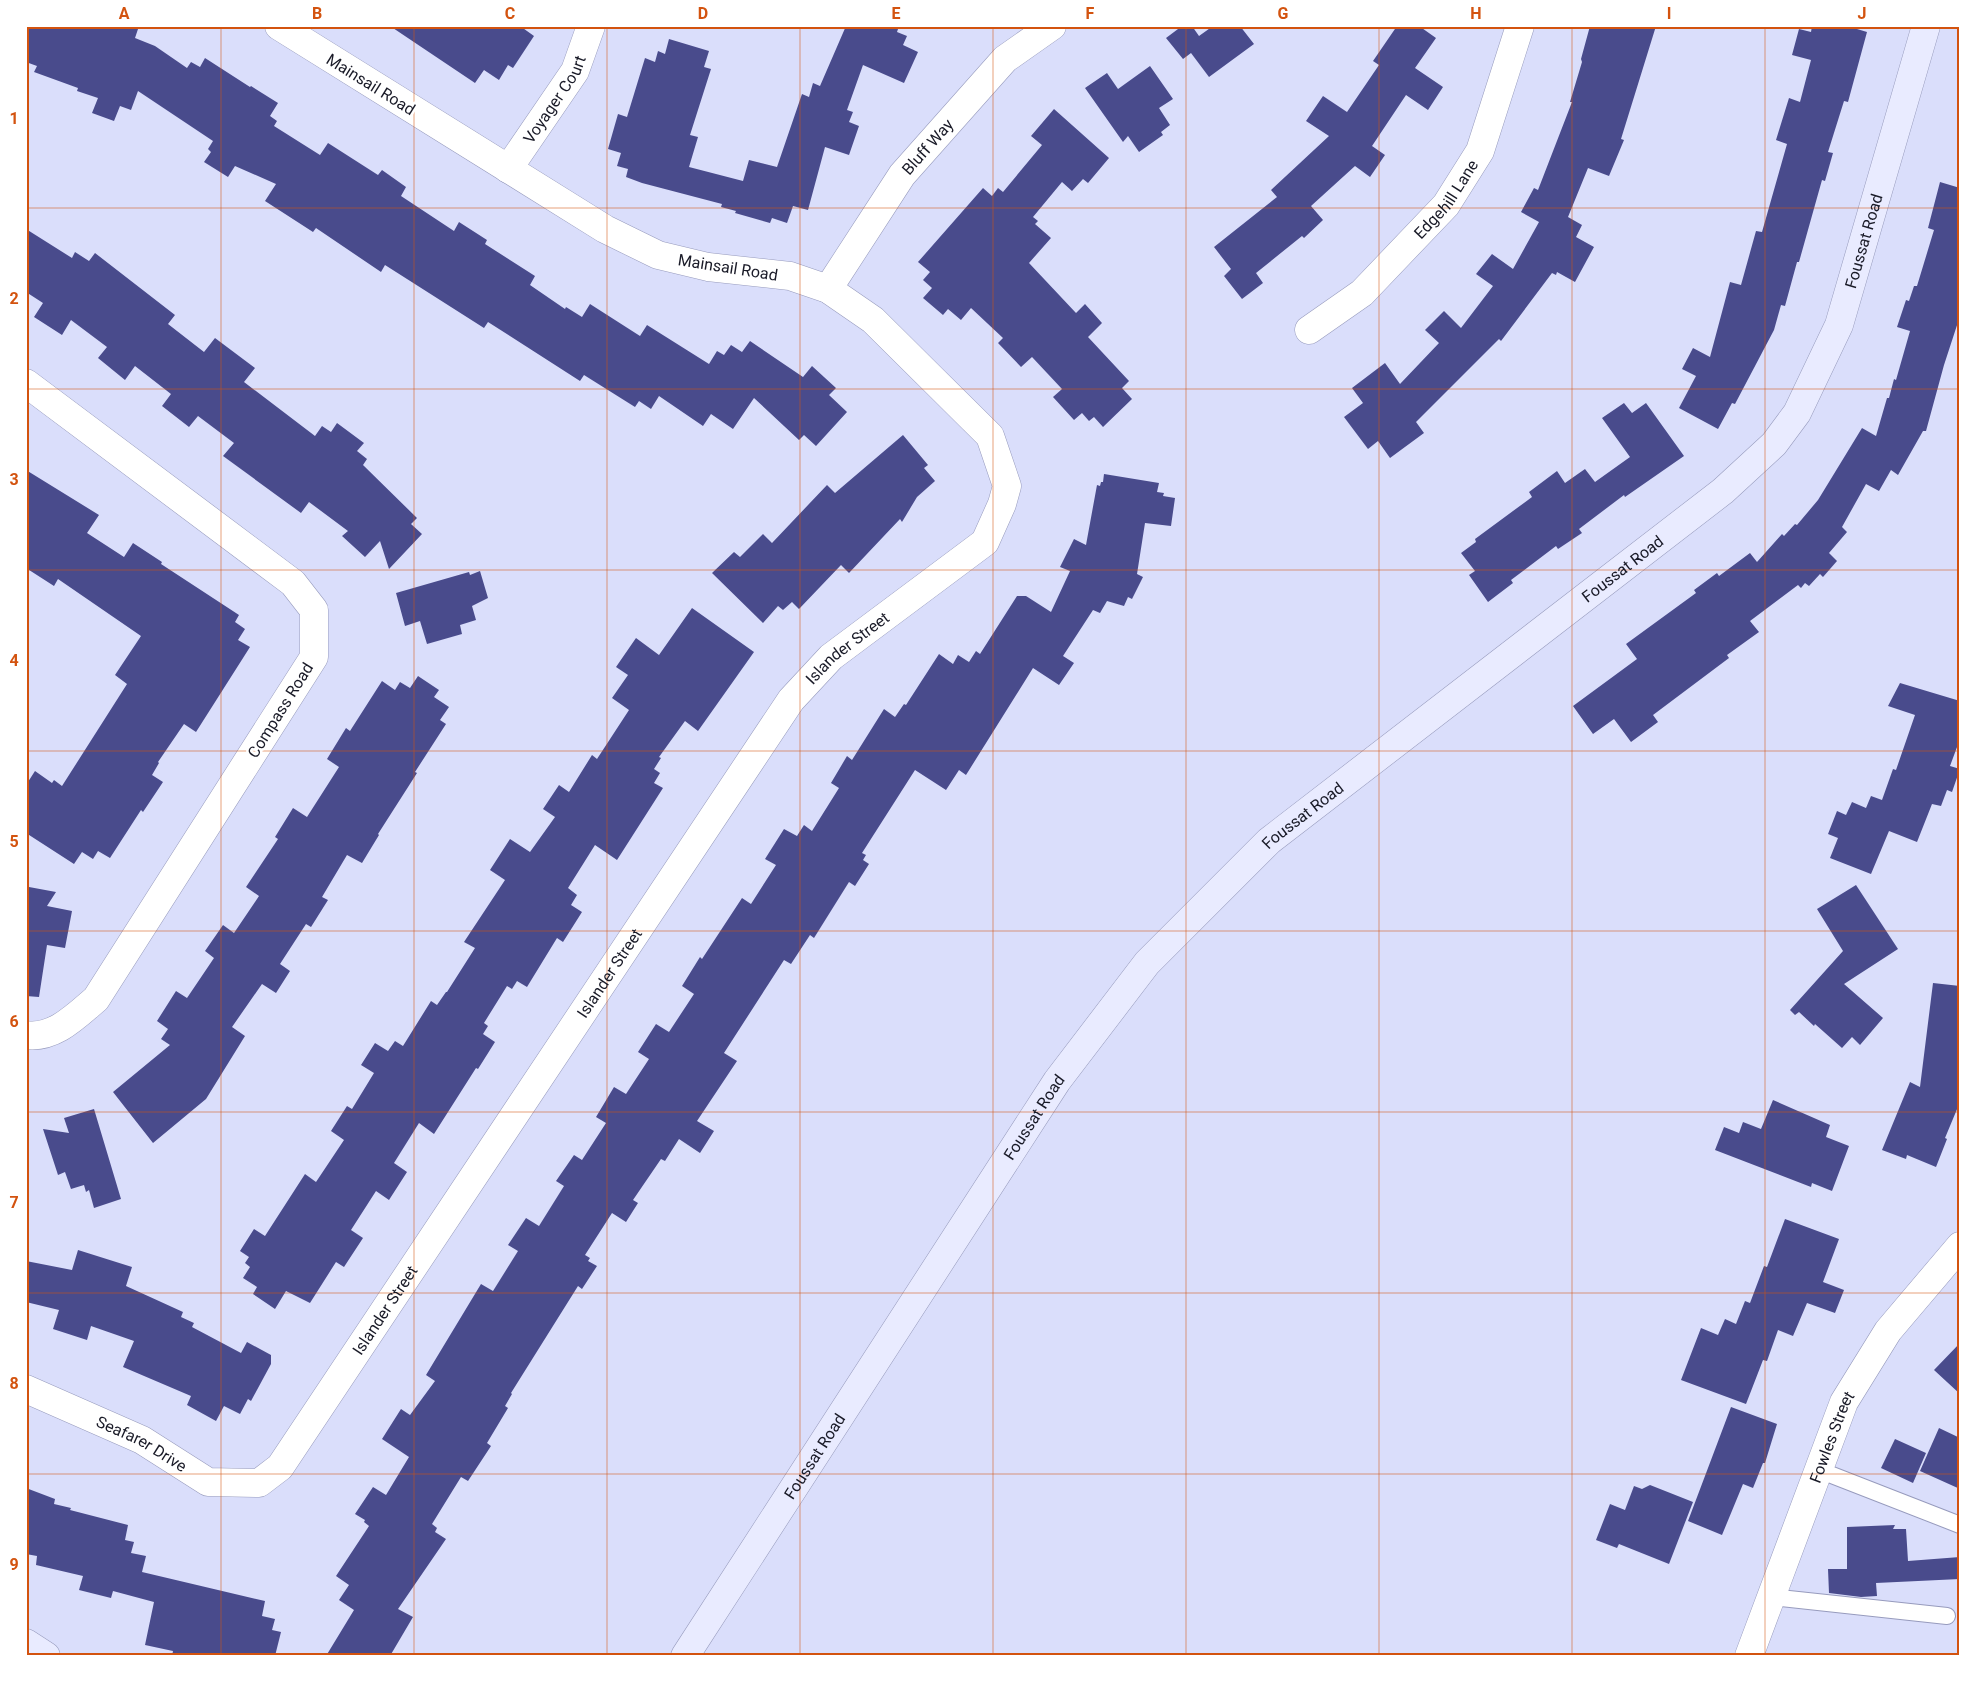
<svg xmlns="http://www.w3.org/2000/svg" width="1986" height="1682" font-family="Roboto,sans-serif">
	<rect width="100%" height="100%" fill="#dadefb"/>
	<path fill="#494b8c" d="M 26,26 L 139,26 L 135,38 L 155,46 L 187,68 L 191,62 L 200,67 L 205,58 L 250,87 L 251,86 L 278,103 L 270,116 L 277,121 L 274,126 L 320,155 L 328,143 L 378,175 L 382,170 L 406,187 L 401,196 L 454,231 L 459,222 L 487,240 L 485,244 L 535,276 L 530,285 L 565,309 L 566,307 L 582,317 L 590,304 L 640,336 L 647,325 L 709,364 L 717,351 L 724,355 L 731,345 L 742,352 L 750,341 L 803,377 L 812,366 L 836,388 L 829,395 L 847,412 L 816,446 L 804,435 L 799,440 L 754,398 L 733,429 L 711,414 L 703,426 L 659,396 L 651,409 L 639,401 L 635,407 L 584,375 L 580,381 L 488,322 L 484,328 L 385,265 L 381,272 L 316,228 L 313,232 L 265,201 L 276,184 L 235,166 L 228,177 L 204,162 L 211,152 L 208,149 L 213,141 L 138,91 L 131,110 L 120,106 L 114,121 L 92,113 L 98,98 L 77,91 L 78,88 L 34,72 L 37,66 L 26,62 Z
		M 390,26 L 520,26 L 534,36 L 513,68 L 508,65 L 499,80 L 484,70 L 475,83 Z
		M 846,26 L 899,26 L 897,32 L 907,36 L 903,45 L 918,52 L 904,83 L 863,65 L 847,110 L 853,112 L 849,122 L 859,126 L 849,155 L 825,147 L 808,210 L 793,206 L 787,223 L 772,218 L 770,223 L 735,213 L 736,211 L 721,207 L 722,204 L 642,183 L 626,177 L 628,169 L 617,166 L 621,153 L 608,149 L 618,114 L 627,117 L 645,58 L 655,62 L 658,51 L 665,54 L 669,39 L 709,51 L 704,67 L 711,69 L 690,135 L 698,137 L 689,167 L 743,181 L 749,160 L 777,167 L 802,94 L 809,97 L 813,83 L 820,86 Z
		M 1182,26 L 1192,26 L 1199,36 L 1213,26 L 1240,26 L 1254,44 L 1209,77 L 1191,53 L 1183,59 L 1166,38 Z
		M 1397,26 L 1419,26 L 1436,38 L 1415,68 L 1443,87 L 1428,110 L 1406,95 L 1372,146 L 1385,155 L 1370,177 L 1355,166 L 1311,206 L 1323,220 L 1304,238 L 1302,236 L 1256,273 L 1263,283 L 1242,299 L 1224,276 L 1231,269 L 1214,247 L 1277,197 L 1271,190 L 1329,136 L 1306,121 L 1323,96 L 1347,112 L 1379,65 L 1373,61 Z
		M 1590,26 L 1656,26 L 1621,139 L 1624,140 L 1609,176 L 1588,168 L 1568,217 L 1582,225 L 1576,237 L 1594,247 L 1575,282 L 1557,272 L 1556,275 L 1552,273 L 1501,341 L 1499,339 L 1416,422 L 1424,433 L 1390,458 L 1378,441 L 1368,449 L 1344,417 L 1363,403 L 1352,388 L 1385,363 L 1400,384 L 1439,343 L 1425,330 L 1444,311 L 1461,328 L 1493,286 L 1476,274 L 1492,254 L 1513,269 L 1539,222 L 1521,212 L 1534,188 L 1538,190 L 1572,102 L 1570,102 L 1582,62 L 1581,59 Z
		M 1812,26 L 1847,26 L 1867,32 L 1848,102 L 1844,101 L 1828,152 L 1833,153 L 1825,181 L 1822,180 L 1799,262 L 1797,262 L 1785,306 L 1781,305 L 1774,330 L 1735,404 L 1732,403 L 1718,429 L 1679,408 L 1696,376 L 1682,369 L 1693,348 L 1710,357 L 1730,282 L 1741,285 L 1756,231 L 1762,232 L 1787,144 L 1776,140 L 1789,98 L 1800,102 L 1811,60 L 1792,55 L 1799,29 L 1811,32 Z
		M 1150,66 L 1173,99 L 1159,108 L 1170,125 L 1161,132 L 1163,135 L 1139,152 L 1128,136 L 1123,142 L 1085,88 L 1107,73 L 1118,89 Z
		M 1054,109 L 1109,158 L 1088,183 L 1083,179 L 1072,191 L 1062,182 L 1033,217 L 1038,221 L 1035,224 L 1051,238 L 1029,263 L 1076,313 L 1085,304 L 1102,323 L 1088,337 L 1129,381 L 1122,388 L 1132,399 L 1103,427 L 1094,417 L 1089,421 L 1082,413 L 1074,420 L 1053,397 L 1062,389 L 1032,357 L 1021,367 L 998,343 L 1003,338 L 971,308 L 961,320 L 948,309 L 943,315 L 923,298 L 932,288 L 923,280 L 930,272 L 918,262 L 983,188 L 992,196 L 998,188 L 1003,192 L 1042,145 L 1031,136 Z
		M 1940,182 L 1960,188 L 1960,316 L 1944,365 L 1926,431 L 1923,431 L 1898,475 L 1891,470 L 1879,491 L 1866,484 L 1842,527 L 1847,532 L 1829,553 L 1837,561 L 1823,577 L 1820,574 L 1809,586 L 1805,583 L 1801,588 L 1798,585 L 1750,621 L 1759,632 L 1727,655 L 1729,658 L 1653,715 L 1658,722 L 1631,742 L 1614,719 L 1593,734 L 1573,706 L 1637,659 L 1626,644 L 1696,593 L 1694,590 L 1717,573 L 1719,576 L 1750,553 L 1757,562 L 1782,534 L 1784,536 L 1795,524 L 1797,525 L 1818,500 L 1862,428 L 1876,436 L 1887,398 L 1889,398 L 1894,379 L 1896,380 L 1910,331 L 1897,327 L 1906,300 L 1909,301 L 1914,286 L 1917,286 L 1934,230 L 1928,228 Z
		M 26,229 L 72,258 L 75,252 L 89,261 L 95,253 L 175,315 L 168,324 L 204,352 L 215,338 L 255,368 L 244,382 L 315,436 L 322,426 L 331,432 L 337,423 L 364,443 L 357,451 L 367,459 L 363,465 L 417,518 L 411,524 L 422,534 L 389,569 L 380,541 L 365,557 L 342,536 L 348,531 L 309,502 L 301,513 L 223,456 L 234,443 L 198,416 L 189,427 L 162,406 L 171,394 L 135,366 L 125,380 L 98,358 L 107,347 L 71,320 L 62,335 L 34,317 L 43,303 L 26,292 Z
		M 1624,403 L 1632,413 L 1646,403 L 1684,456 L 1625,497 L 1624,495 L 1579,529 L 1582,533 L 1558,549 L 1556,546 L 1511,580 L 1513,583 L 1488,602 L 1469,575 L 1475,571 L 1461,553 L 1476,542 L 1475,539 L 1532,497 L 1529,492 L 1557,471 L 1565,483 L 1585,469 L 1595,482 L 1630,457 L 1602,418 Z
		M 903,435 L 928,465 L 924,468 L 935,481 L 917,497 L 902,522 L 900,519 L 849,573 L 841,565 L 799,609 L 792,602 L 783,610 L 778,606 L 763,623 L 712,573 L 734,552 L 740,557 L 763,534 L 772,543 L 827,485 L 835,493 Z
		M 26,470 L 99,515 L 87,533 L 124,557 L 133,543 L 162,562 L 161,564 L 239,615 L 235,622 L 245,629 L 238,640 L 250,647 L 196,732 L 184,724 L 158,762 L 159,763 L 152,775 L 163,782 L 143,812 L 141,810 L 110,858 L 98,851 L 93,859 L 82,852 L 74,864 L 26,833 L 26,785 L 35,771 L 52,783 L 54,780 L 62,786 L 127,684 L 115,675 L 141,636 L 58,579 L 54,586 L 26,568 Z
		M 1104,474 L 1159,483 L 1157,492 L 1164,493 L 1163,496 L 1175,498 L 1171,526 L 1145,523 L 1137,574 L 1143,577 L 1132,599 L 1128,597 L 1124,606 L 1107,601 L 1100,613 L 1093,610 L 1063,656 L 1074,663 L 1059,685 L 1033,668 L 966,775 L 959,770 L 946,790 L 915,770 L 862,853 L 866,855 L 863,860 L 869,864 L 855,886 L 849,882 L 814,938 L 810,935 L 791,964 L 784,960 L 724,1053 L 737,1061 L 697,1121 L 714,1131 L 700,1153 L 679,1139 L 665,1161 L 661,1159 L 633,1200 L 638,1203 L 626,1222 L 612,1213 L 585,1255 L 590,1258 L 588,1261 L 597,1266 L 582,1289 L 578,1286 L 511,1393 L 512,1394 L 505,1406 L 508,1408 L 487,1443 L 491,1446 L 468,1481 L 461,1477 L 432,1524 L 437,1528 L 435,1532 L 446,1539 L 398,1609 L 413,1617 L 390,1656 L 326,1656 L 354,1610 L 339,1600 L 349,1585 L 336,1576 L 369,1526 L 364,1522 L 365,1520 L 355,1514 L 373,1487 L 386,1495 L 409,1457 L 382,1439 L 401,1409 L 410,1415 L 435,1381 L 426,1375 L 481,1284 L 493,1291 L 518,1251 L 508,1245 L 526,1218 L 539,1226 L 564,1186 L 556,1181 L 574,1155 L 582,1160 L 606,1123 L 596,1117 L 614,1087 L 626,1094 L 649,1059 L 638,1052 L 656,1024 L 669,1032 L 694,994 L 682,986 L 700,957 L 702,959 L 742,898 L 751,904 L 776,865 L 765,859 L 784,829 L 797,836 L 804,825 L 812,831 L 839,788 L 831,783 L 847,756 L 852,760 L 884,709 L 895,717 L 904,704 L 906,705 L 939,654 L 953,664 L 958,655 L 969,662 L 976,651 L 980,654 L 1017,596 L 1026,596 L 1051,612 L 1070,571 L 1060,567 L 1074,539 L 1086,545 L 1097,485 L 1100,486 L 1101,482 L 1103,482 Z
		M 480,571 L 488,598 L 472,606 L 476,620 L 460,625 L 462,634 L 427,644 L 420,621 L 405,626 L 396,593 L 469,572 L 470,575 Z
		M 692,608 L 754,652 L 698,731 L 685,721 L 659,757 L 661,758 L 654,769 L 660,773 L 654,783 L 663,788 L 617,860 L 595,845 L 568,888 L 577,895 L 571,905 L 582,912 L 563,942 L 557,938 L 527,987 L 517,981 L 512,989 L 507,986 L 484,1023 L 488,1026 L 483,1034 L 495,1042 L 478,1069 L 476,1068 L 434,1134 L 419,1123 L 394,1163 L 407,1172 L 389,1200 L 376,1191 L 351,1230 L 363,1238 L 344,1267 L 336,1262 L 310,1303 L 286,1291 L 275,1309 L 253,1294 L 257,1287 L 243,1278 L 250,1267 L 245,1263 L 249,1257 L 240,1251 L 254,1229 L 265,1236 L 305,1174 L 316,1182 L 344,1140 L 331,1131 L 347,1106 L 352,1109 L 374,1073 L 361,1065 L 375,1043 L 388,1051 L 395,1041 L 403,1046 L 431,1001 L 437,1005 L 446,992 L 447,992 L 475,948 L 464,942 L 505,880 L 490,870 L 510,839 L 530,852 L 555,817 L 543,809 L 559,785 L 569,792 L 592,755 L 597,759 L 629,710 L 612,698 L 628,675 L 616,667 L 636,638 L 659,655 Z
		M 418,676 L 439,690 L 434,697 L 449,707 L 440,720 L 446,724 L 415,772 L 417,773 L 378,834 L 379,835 L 362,863 L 347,855 L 322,897 L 328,900 L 311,927 L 306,924 L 280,964 L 290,971 L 276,993 L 262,984 L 232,1027 L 245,1036 L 206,1099 L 153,1143 L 113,1092 L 170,1045 L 161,1039 L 168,1029 L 157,1021 L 176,991 L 187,998 L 214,958 L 205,951 L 223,925 L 234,933 L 259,896 L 246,887 L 278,839 L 275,837 L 293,808 L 307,817 L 339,767 L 327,759 L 346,728 L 350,731 L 382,681 L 395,690 L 400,682 L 410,688 Z
		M 1900,683 L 1960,701 L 1960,739 L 1950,766 L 1960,769 L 1952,792 L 1947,790 L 1941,806 L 1932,804 L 1917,842 L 1889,831 L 1871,874 L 1830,858 L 1838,838 L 1828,834 L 1837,811 L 1846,815 L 1852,802 L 1866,808 L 1871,796 L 1882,800 L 1893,769 L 1896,770 L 1915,715 L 1888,706 Z
		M 1856,885 L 1898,949 L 1844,984 L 1883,1018 L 1860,1045 L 1852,1037 L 1842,1048 L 1815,1024 L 1814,1026 L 1799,1012 L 1795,1015 L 1790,1010 L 1843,951 L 1817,909 Z
		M 29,887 L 56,892 L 47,906 L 72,911 L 65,948 L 47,945 L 39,997 L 26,996 L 26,902 Z
		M 1933,983 L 1960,986 L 1960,1102 L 1945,1138 L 1947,1139 L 1936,1167 L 1907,1155 L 1906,1159 L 1882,1150 L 1910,1082 L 1920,1087 Z
		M 1773,1100 L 1830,1125 L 1826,1137 L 1849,1146 L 1832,1191 L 1812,1183 L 1811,1187 L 1715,1150 L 1724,1127 L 1739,1133 L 1743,1122 L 1761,1129 Z
		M 94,1109 L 121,1199 L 94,1208 L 89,1190 L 86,1192 L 84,1185 L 71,1189 L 65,1172 L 58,1175 L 43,1129 L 69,1133 L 64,1118 Z
		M 1785,1219 L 1839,1239 L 1823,1282 L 1844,1290 L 1835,1313 L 1807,1303 L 1793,1336 L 1778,1330 L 1767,1361 L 1763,1360 L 1746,1404 L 1681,1380 L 1701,1328 L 1718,1335 L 1725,1319 L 1736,1324 L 1745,1301 L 1750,1303 L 1764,1266 L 1767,1267 Z
		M 78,1250 L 132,1267 L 126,1286 L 183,1312 L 181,1317 L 194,1323 L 192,1327 L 241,1353 L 247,1342 L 271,1355 L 271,1364 L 251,1401 L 248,1399 L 240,1414 L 224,1406 L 216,1421 L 187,1405 L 191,1396 L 123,1367 L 134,1341 L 91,1326 L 87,1340 L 53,1329 L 59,1310 L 26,1302 L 26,1261 L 72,1270 Z
		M 1960,1343 L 1960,1394 L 1934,1370 Z
		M 1731,1407 L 1777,1424 L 1765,1463 L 1763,1463 L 1753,1488 L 1743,1484 L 1722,1535 L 1688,1521 Z
		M 1939,1428 L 1960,1438 L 1960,1489 L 1920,1471 Z
		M 1895,1439 L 1926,1453 L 1913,1483 L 1881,1468 Z
		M 1650,1485 L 1693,1502 L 1669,1564 L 1619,1544 L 1617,1548 L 1596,1540 L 1610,1504 L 1625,1510 L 1634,1486 L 1642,1489 Z
		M 26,1488 L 55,1499 L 54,1504 L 71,1508 L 70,1510 L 128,1525 L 125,1540 L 134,1542 L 131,1553 L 146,1556 L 142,1572 L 265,1601 L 262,1616 L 275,1619 L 272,1630 L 281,1632 L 275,1656 L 172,1656 L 173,1651 L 145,1645 L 154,1602 L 113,1591 L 111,1598 L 79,1590 L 83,1576 L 36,1565 L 37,1556 L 26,1554 Z
		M 1895,1525 L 1893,1529 L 1906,1529 L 1908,1561 L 1960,1557 L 1960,1579 L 1876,1583 L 1877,1596 L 1861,1597 L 1829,1593 L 1828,1569 L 1847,1569 L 1847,1527 Z"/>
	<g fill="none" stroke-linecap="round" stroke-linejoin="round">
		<g stroke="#979bbd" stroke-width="18">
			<path id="service" d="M 1819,1470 L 1960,1525
				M 1771,1597 L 1947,1616"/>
		</g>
		<g stroke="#979bbd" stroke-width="29">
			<g id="minor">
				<path id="s1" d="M 508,169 L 575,71 L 591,26"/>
				<path id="s2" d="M 828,289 L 902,175 L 1005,59 L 1052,26"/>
				<path id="s3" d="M 1309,330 L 1362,293 L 1446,205 L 1480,151 L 1520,26"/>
				<path d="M 26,383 L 293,583 L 314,610 L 314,657 L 96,999 C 76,1016 54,1039 26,1035"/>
				<path id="s4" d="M 26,1389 L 142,1440 L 208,1482 L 259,1483 L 280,1467 L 791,700 L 831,657 L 985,542 L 1002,504 L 1007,486 L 990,436 L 873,320 L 828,289 L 790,276 L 708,267 L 658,255 L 605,229 L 279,26"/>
				<path id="s5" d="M 1749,1656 L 1844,1402 L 1888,1331 L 1960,1246"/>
			</g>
		</g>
		<g stroke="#979bbd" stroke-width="29">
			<g id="secondary">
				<path d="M 26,1643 L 46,1656"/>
				<path id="s6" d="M 685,1656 L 1057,1081 L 1147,963 L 1269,841 L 1723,491 L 1774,444 L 1797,413 L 1839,325 L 1926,26"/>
			</g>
		</g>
		<use href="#service" stroke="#fff" stroke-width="16"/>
		<use href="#minor" stroke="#fff" stroke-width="28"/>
		<use href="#secondary" stroke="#e9ebff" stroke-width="28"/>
	</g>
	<path fill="none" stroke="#d3530f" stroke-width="1" stroke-opacity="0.55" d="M 221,26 L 221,1656M 414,26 L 414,1656M 607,26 L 607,1656M 800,26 L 800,1656M 993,26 L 993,1656M 1186,26 L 1186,1656M 1379,26 L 1379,1656M 1572,26 L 1572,1656M 1765,26 L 1765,1656M 26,208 L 1960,208M 26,389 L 1960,389M 26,570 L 1960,570M 26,751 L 1960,751M 26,931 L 1960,931M 26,1112 L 1960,1112M 26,1293 L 1960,1293M 26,1474 L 1960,1474"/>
	<g text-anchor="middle" stroke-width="5" stroke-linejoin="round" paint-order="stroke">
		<g font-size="16" fill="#191a27" stroke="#fff">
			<text transform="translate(371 84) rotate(32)" y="6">Mainsail Road</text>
			<text dy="6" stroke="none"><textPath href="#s1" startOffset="84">Voyager Court</textPath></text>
			<text dy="6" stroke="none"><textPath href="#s2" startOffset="174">Bluff Way</textPath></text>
			<text dy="6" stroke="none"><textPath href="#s3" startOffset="191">Edgehill Lane</textPath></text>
			<text dy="6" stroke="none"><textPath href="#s6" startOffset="1872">Foussat Road</textPath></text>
			<text transform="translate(728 267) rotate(9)" y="6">Mainsail Road</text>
			<text dy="6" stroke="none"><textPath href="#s6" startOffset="1452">Foussat Road</textPath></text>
			<text dy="6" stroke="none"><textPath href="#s4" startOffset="1281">Islander Street</textPath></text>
			<text transform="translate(280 710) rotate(-58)" y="6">Compass Road</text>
			<text dy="6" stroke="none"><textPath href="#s6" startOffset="1048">Foussat Road</textPath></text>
			<text dy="6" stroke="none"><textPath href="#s4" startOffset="876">Islander Street</textPath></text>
			<text dy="6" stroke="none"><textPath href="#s6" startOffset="642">Foussat Road</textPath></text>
			<text dy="6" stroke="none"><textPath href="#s4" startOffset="471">Islander Street</textPath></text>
			<text dy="6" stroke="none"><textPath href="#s5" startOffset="234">Fowles Street</textPath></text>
			<text dy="6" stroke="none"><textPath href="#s4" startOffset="128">Seafarer Drive</textPath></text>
			<text dy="6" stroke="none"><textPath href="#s6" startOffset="238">Foussat Road</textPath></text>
		</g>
	</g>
	<rect width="1986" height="1682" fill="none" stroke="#ffffff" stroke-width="55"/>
	<rect x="28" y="28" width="1930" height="1626" fill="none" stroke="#d3530f" stroke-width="2"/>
	<g font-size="16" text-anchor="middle" font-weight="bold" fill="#d3530f">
		<text x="124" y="19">A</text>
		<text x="317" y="19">B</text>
		<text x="510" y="19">C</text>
		<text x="703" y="19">D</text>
		<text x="896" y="19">E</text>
		<text x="1090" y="19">F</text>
		<text x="1283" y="19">G</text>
		<text x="1476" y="19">H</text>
		<text x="1669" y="19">I</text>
		<text x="1862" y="19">J</text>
		<text x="14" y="124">1</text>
		<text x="14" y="304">2</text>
		<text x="14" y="485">3</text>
		<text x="14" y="666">4</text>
		<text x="14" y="847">5</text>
		<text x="14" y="1027">6</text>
		<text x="14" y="1208">7</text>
		<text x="14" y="1389">8</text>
		<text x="14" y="1570">9</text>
	</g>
</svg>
